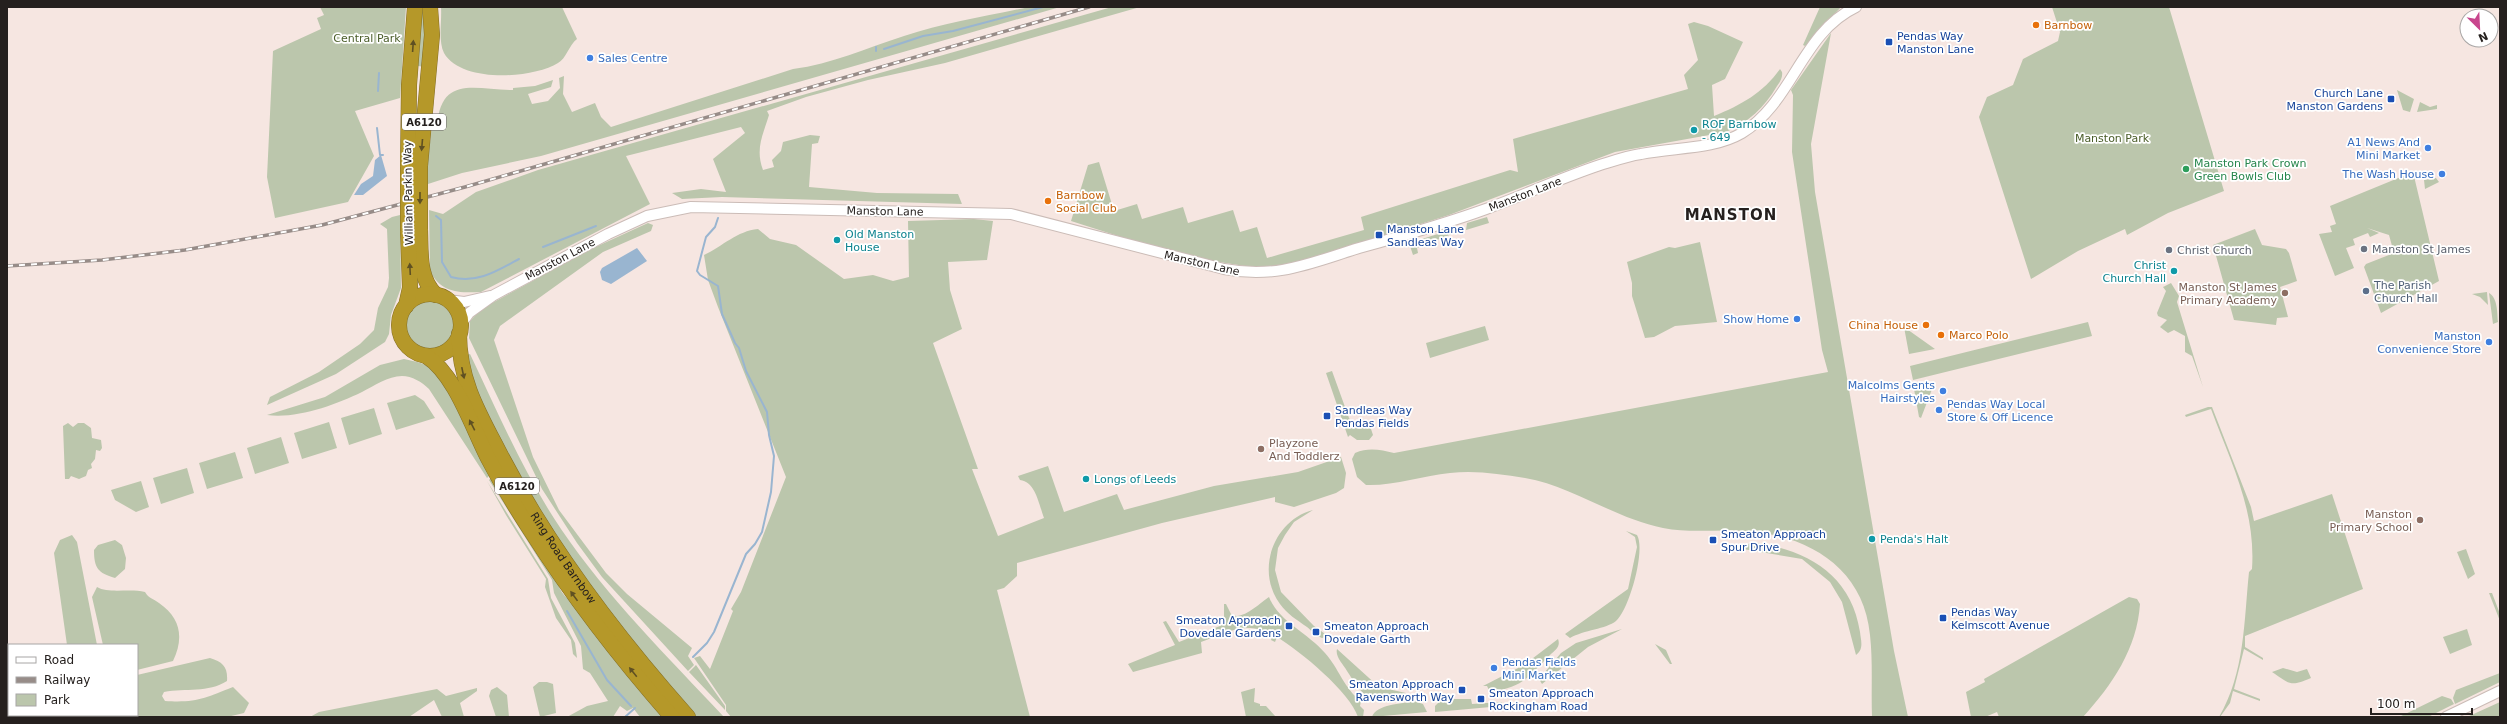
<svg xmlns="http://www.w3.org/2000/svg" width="2507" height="724" font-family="'DejaVu Sans',sans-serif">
	<rect width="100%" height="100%" fill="#f6e6e1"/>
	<path fill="#bbc6ac" d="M 320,7 L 406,7 L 400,98 L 355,111 L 374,156 L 348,202 L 275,218 L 267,177 L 273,51 L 321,29 L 317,18 L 324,15 Z
		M 422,7 L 426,7 L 425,67 L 418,66 Z
		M 441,7 L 562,7 L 577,39 C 569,45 566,59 558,63 C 532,79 461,83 444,53 C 438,41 442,21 441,7 Z
		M 1029,7 L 1060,7 L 541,156 L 462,173 L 428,184 L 428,160 L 432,125 L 437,126 C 441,74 476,90 513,90 L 513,88 L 535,86 L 553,80 L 551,87 L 528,94 L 532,104 L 548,101 L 560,88 L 559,78 L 564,76 L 563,94 L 572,112 L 595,103 L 601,117 L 611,127 L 793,69 C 832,64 866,48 904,36 C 944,23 988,16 1029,7 Z
		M 1112,7 L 1140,7 L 945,63 L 868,80 L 806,97 L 767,111 L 769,115 C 763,135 755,149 763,170 L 774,167 L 772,160 L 781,151 L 783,142 L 810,135 L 820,136 L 818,143 L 812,144 L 809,187 L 877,193 L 958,194 L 962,204 L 722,197 L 682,199 L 672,193 L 701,189 L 726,192 L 713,159 L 745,133 L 741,127 L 626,156 L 650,204 L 481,292 C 459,293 441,293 430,271 L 429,210 L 443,214 L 476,192 L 538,170 Z
		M 1820,7 L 1841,7 L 1805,46 L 1803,45 Z
		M 2052,7 L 2169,7 L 2224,191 L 2168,213 L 2127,235 L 2125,229 L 2078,251 L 2031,279 L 1979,117 L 1987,97 L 2013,85 L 2023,59 L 2058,41 L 2060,32 Z
		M 1694,22 L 1708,26 L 1743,42 L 1725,79 L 1712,85 L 1714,116 C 1741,105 1763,93 1780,69 L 1782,72 C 1783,77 1780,82 1777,86 C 1764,108 1749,122 1726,132 L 1615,152 L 1449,215 L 1294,264 L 1258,268 L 1206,260 L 1140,243 L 1071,221 L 1088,165 L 1099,162 L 1114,211 L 1137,204 L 1142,219 L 1183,207 L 1188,223 L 1233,210 L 1240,232 L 1257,227 L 1267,258 L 1364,230 L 1361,217 L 1510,170 L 1518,172 L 1513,139 L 1688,89 L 1684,75 L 1698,60 L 1688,24 Z
		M 1831,33 L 1811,144 L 1815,192 L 1894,651 L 1908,717 L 1872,717 C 1871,690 1873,662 1870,635 C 1864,571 1813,538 1754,532 C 1723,528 1693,534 1663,528 C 1614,518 1572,486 1525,478 C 1500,474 1475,470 1450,473 C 1423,476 1393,486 1366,485 L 1357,477 L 1352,459 L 1355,453 C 1369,447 1381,450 1394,453 L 1828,372 L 1822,350 L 1792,152 L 1793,95 L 1791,90 Z
		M 2397,90 L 2414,99 L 2410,112 L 2403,110 Z
		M 2420,102 L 2430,107 L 2437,105 L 2437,109 L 2417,112 Z
		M 2413,172 L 2439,281 L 2381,313 L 2364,267 L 2366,264 L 2394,253 L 2389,235 L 2367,228 L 2379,233 L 2370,237 L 2368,233 L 2353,239 L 2355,245 L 2346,248 L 2354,268 L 2335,276 L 2319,234 L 2332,232 L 2330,226 L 2336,224 L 2330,206 Z
		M 2436,178 L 2439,182 L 2425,189 L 2424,180 Z
		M 400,215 L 401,288 L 391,315 L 389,334 L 385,342 L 336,374 L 267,405 L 270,397 L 319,372 L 360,344 L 374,330 L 378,308 L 388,287 L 389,278 L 387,229 L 380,224 L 392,217 Z
		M 1487,217 L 1489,223 L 1466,230 L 1467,223 Z
		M 974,219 L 993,221 L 987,260 L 948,262 L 950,290 L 962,329 L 933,343 L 978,469 L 972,469 L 998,536 L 1044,518 C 1039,505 1036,482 1020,480 L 1018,476 L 1048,466 L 1064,512 L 1117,494 L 1124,510 L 1214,486 L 1298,472 L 1341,457 L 1346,473 L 1344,488 L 1336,493 L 1294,507 L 1275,502 L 1275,497 L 1162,523 L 1017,563 L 1017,576 L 1004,588 L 997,590 L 1030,717 L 731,717 L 726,711 L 726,705 L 694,658 L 700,656 L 710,669 L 733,611 L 731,609 L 741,592 L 786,477 L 718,307 L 708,280 L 704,255 C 723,246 737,231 758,229 L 770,239 L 796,245 L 844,279 L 873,275 L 893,281 L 909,277 L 908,221 Z
		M 648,223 L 653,225 L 651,231 L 603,252 L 500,326 L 494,340 L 533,457 L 559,510 L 606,573 L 627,594 L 692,648 L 688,656 L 694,665 L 688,671 L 602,577 L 577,543 L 542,489 L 469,338 L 470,321 L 481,309 L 589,250 Z
		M 1454,229 L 1457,232 L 1417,248 L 1418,253 L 1413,255 L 1409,243 Z
		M 2255,229 L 2262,245 L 2286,249 L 2289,253 L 2297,281 L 2280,287 L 2288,317 L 2277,318 L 2276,325 L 2234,320 L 2213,245 Z
		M 1700,242 L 1717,322 L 1675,326 L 1654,337 L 1645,338 L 1632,296 L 1632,283 L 1627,262 L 1669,247 L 1675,248 Z
		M 2171,283 L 2179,296 L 2177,302 L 2203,387 L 2192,356 L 2185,352 L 2185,336 L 2174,330 L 2168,333 L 2160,327 L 2167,320 L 2158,316 L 2157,313 L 2166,291 L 2163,287 Z
		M 2487,292 L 2488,305 L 2480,297 L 2472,294 Z
		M 2489,293 C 2498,298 2497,313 2498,322 L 2493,324 Z
		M404 325a26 26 0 1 1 52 0a26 26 0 1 1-52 0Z
		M 2088,322 L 2092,336 L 1913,380 L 1910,366 Z
		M 1485,326 L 1489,340 L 1430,358 L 1426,343 Z
		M 1904,327 L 1935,349 L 1909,354 Z
		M 470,354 C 498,413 524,474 561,529 C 608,598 667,656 724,717 L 694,717 L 667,688 L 556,541 L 477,400 L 467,355 Z
		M 404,359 C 413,361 422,362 430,368 C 449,384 476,450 490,475 L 487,478 L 429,389 C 422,382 412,376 402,376 C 388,376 374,386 362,392 C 335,405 297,419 267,415 L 325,397 L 380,365 Z
		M 1332,371 L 1349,418 L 1356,428 L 1370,426 L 1373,435 L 1369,440 L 1357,440 L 1350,435 L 1348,437 L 1326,373 Z
		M 1934,384 L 1921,418 L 1919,417 L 1914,389 Z
		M 415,395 L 424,401 L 435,418 L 396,430 L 387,403 Z
		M 2208,407 L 2212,407 L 2251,507 L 2254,521 L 2332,494 L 2363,589 L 2245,636 L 2245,647 L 2263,658 L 2263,660 L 2244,649 L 2234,689 L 2260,699 L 2260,701 L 2233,691 L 2230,703 L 2220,717 L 2219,717 C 2245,673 2244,620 2249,572 L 2252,569 C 2256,510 2231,463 2211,409 L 2186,417 L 2185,415 Z
		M 374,408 L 382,434 L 349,445 L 341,418 Z
		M 329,422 L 337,448 L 302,459 L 294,433 Z
		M 68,423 L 73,427 L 78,423 L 84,423 L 91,428 L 92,438 L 101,440 L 102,448 L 100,451 L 96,450 L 95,459 L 91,464 L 92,468 L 88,470 L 86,476 L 79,479 L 71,476 L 69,479 L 65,479 L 63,426 Z
		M 281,437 L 289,463 L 255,474 L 247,448 Z
		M 235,452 L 243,478 L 207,489 L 199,463 Z
		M 187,468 L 194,493 L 161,504 L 153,478 Z
		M 491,478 L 557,577 C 557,587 564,598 573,602 L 667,717 L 640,717 L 633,708 L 627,711 L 620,706 L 613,717 L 567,717 L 587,706 L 608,701 L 590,673 L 583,669 L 581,646 L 554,593 L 552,580 L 489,480 Z
		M 141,481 L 149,507 L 136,512 L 115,500 L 111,490 Z
		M 487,481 L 548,579 L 551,598 L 575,643 L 577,658 L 573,654 L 571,640 L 556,618 L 545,587 L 546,579 L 506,515 Z
		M 1313,510 L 1294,522 L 1285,535 L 1278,548 L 1275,570 L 1281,592 L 1314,626 L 1328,636 L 1322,638 C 1316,636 1312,631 1307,627 C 1297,620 1287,614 1280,604 C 1255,570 1274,520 1313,510 Z
		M 1626,531 L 1637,535 C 1646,550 1629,610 1616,621 C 1606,629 1584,630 1570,638 L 1565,634 L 1628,589 L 1637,547 L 1635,537 Z
		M 72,535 L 77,542 L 97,645 L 67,645 L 54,553 L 60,540 Z
		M 115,540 L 122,545 L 126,558 L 125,569 L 115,578 C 98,573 94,568 94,550 L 98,545 Z
		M 1751,542 C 1805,549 1851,573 1860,632 C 1861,641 1864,649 1856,655 L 1842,602 L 1830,582 L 1802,559 L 1743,549 Z
		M 2466,549 L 2475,574 L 2468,579 L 2457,552 Z
		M 97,587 C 109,594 130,588 145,592 C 149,599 153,598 159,603 C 181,618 184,638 173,661 L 137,670 L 137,645 L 103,645 L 92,597 Z
		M 2489,593 L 2492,593 L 2500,614 L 2500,621 Z
		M 1269,597 C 1279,622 1308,633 1325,653 C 1338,667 1345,690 1361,701 L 1360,706 L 1364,710 L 1363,717 L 1358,717 C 1350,692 1300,651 1277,637 L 1275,642 L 1271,640 L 1273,634 C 1243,621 1229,632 1201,642 L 1202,653 L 1133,672 L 1128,664 L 1175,645 L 1163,622 L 1166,621 L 1179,642 L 1220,626 L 1224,619 L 1224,604 L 1226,604 L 1231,614 C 1241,622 1260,603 1269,597 Z
		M 2129,597 L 2137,599 L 2140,604 C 2137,649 2112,685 2083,717 L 1999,717 L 1997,712 L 1985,717 L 1971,717 L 1966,692 L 1985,682 L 1984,679 Z
		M 1622,629 L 1588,647 L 1542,684 L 1539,679 L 1561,653 L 1576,643 Z
		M 2467,629 L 2472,645 L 2450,654 L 2443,637 Z
		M 1558,639 C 1561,647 1555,650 1550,655 C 1528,677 1524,687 1490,692 L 1487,686 L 1483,686 L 1524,665 Z
		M 1655,644 L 1666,650 L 1672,664 L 1670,664 Z
		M 1337,649 L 1379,687 L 1406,693 C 1373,709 1364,698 1347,671 C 1343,664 1335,657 1337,649 Z
		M 210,658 C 223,662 228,667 227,681 C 208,693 186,688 164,692 L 162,696 L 165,701 C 197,703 205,698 233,687 L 249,703 L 244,713 L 227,717 L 134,717 L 132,715 L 137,715 L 137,675 Z
		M 696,665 L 725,706 L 725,710 L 689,672 Z
		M 2283,668 L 2297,672 L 2307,669 L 2311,678 C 2290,687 2290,684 2272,672 Z
		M 2500,673 L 2500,682 L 2455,704 L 2453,698 L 2456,690 Z
		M 539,682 L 547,682 L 553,684 L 556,713 L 540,717 L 533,687 Z
		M 497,687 L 507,695 L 509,717 L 496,717 L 489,696 L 491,690 Z
		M 477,688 L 477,691 L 460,703 L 464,717 L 442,717 L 434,700 L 409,717 L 310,717 L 319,712 L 437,689 L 446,696 Z
		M 1255,688 L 1254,702 L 1260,704 L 1260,706 L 1266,706 L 1276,717 L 1246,717 L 1241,692 Z
		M 2442,696 L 2451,699 L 2454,704 L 2428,717 L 2399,717 Z
		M 1442,699 L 1471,699 L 1472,704 L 1502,702 L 1502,706 L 1435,712 L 1435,706 Z
		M 1414,701 L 1423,704 L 1427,712 L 1372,717 C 1376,704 1402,704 1414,701 Z
		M 2500,702 L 2500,717 L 2467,717 Z"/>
	<path fill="#99b5d0" d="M 381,155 L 387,176 L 363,195 L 354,195 L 361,184 L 373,176 L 375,160 Z
		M 637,248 L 647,261 L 611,284 L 602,280 L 600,272 L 602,268 Z"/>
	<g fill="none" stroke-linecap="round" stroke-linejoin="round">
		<path stroke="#99b5d0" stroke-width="2" d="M 876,47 L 876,51
			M 884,49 L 923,36 L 953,31 L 1043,7
			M 378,91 L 379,73
			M 377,128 L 380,155 L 383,155
			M 436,216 L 441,220 L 442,262 L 451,277 C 477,284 497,271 519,259
			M 543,247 L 596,226
			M 567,611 L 607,680 L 631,706
			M 693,657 L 707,643 L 714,632 L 746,554 L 755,544 L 762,532 L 771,492 L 774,456 L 769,435 L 767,412 L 746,371 L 739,348 L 735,343 L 722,314 L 718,286 L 700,275 L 697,271 L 706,237 L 715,227 L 718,218
			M 625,717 L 635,708"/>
		<g stroke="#cbbcb7" stroke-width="12">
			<path id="minor" d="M 448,300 L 464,302 L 490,296
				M 461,324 L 469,313 L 494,295 L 608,234 L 647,216 L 691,207 L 1011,214 L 1224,269 C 1277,279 1310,263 1359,248 C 1402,236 1445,224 1486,209 C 1524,195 1561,178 1600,165 C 1613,161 1627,156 1641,154 C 1674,147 1713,150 1742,133 C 1793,102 1801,33 1856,7
				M 2446,717 L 2500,691"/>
		</g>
		<g stroke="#836e25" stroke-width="16">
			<g id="highway">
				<path d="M 420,166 L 432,35 L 430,7"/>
				<path d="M 408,167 L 409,85 L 415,7"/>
				<path d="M 420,229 C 421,252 418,278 436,295"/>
				<circle cx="430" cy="325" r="31"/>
				<path d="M 406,306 L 410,288 L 408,231"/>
				<path id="s1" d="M 459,334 C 459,378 477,410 497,448 C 547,546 615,635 688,717"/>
				<path d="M 426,356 C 455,374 472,427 488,458 C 501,483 516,508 531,531 C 573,597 620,658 672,717"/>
			</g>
		</g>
		<use href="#minor" stroke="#fff" stroke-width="10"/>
		<use href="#highway" stroke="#b59829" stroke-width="15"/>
		<g stroke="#978c88" stroke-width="3.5">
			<path id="rail" d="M 7,266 L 102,260 L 185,250 L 322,225 L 465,187 L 1089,7"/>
		</g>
		<use href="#rail" stroke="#fff" stroke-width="2" stroke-dasharray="6" stroke-linecap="butt"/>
		<g stroke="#836e25" stroke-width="16" stroke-linecap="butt">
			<path id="highway-bridge" d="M 408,167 L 408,231
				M 420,229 L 420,166"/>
		</g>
		<use href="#highway-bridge" stroke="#b59829" stroke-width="15"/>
	</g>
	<defs><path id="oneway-solid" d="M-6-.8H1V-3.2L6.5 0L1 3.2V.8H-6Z"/></defs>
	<g fill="#5f5022">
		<use href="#oneway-solid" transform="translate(413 46) rotate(-86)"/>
		<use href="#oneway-solid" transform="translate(422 145) rotate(95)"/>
		<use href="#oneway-solid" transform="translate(420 198) rotate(90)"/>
		<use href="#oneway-solid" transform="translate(410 269) rotate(-93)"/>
		<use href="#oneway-solid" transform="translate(463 373) rotate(78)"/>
		<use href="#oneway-solid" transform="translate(472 425) rotate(-117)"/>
		<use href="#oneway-solid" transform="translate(574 596) rotate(-126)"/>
		<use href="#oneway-solid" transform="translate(633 672) rotate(-129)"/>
	</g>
	<g fill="#e8710a" stroke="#fff" stroke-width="1.5">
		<circle cx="2036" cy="25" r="4"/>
		<circle cx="1048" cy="201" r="4"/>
		<circle cx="1926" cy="325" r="4"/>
		<circle cx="1941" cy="335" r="4"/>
	</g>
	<g fill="#1a4fb4" stroke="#fff" stroke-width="1.5">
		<rect x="1885" y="38" width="8" height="8" rx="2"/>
		<rect x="2387" y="95" width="8" height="8" rx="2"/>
		<rect x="1375" y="231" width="8" height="8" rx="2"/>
		<rect x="1323" y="412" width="8" height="8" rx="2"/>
		<rect x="1709" y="536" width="8" height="8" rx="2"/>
		<rect x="1939" y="614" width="8" height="8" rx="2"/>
		<rect x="1285" y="622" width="8" height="8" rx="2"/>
		<rect x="1312" y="628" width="8" height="8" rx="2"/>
		<rect x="1458" y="686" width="8" height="8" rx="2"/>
		<rect x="1477" y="695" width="8" height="8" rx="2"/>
	</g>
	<g fill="#3f7fe0" stroke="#fff" stroke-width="1.5">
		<circle cx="590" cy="58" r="4"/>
		<circle cx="2428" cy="148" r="4"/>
		<circle cx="2442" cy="174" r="4"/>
		<circle cx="1797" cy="319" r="4"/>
		<circle cx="2489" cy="342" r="4"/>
		<circle cx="1943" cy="391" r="4"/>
		<circle cx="1939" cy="410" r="4"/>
		<circle cx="1494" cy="668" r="4"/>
	</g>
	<g fill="#0f9aa8" stroke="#fff" stroke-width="1.5">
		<circle cx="1694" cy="130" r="4"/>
		<circle cx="837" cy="240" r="4"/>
		<circle cx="2174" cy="271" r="4"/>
		<circle cx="1086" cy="479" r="4"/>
		<circle cx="1872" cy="539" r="4"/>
	</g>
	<circle fill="#2e9e5b" stroke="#fff" stroke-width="1.5" cx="2186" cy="169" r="4"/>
	<g fill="#6b7280" stroke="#fff" stroke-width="1.5">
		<circle cx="2364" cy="249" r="4"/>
		<circle cx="2169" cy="250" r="4"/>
	</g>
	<circle fill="#5c6f8a" stroke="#fff" stroke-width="1.5" cx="2366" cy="291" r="4"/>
	<g fill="#8d6e63" stroke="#fff" stroke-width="1.5">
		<circle cx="2285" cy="293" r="4"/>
		<circle cx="1261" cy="449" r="4"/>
		<circle cx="2420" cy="520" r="4"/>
	</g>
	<g text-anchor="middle" stroke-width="3.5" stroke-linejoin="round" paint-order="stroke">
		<g fill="#fff" stroke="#666362" stroke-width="1">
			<rect x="402" y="114" width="44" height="16" rx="3"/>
			<rect x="495" y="478" width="44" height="16" rx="3"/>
		</g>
		<g font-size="10" font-weight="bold" fill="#25201e">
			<text x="424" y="126">A6120</text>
			<text x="517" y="490">A6120</text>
		</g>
		<g font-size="11" fill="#c56008" stroke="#fff" text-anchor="start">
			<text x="2044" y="29">Barnbow</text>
			<text x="1056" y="199">Barnbow<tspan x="1056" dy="13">Social Club</tspan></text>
			<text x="1918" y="329" text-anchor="end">China House</text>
			<text x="1949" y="339">Marco Polo</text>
		</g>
		<g font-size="11" fill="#164399" stroke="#fff" text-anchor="start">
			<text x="1897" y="40">Pendas Way<tspan x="1897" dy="13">Manston Lane</tspan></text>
			<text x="2383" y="97" text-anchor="end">Church Lane<tspan x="2383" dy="13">Manston Gardens</tspan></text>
			<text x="1387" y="233">Manston Lane<tspan x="1387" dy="13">Sandleas Way</tspan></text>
			<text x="1335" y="414">Sandleas Way<tspan x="1335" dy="13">Pendas Fields</tspan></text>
			<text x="1721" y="538">Smeaton Approach<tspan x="1721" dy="13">Spur Drive</tspan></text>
			<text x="1951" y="616">Pendas Way<tspan x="1951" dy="13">Kelmscott Avenue</tspan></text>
			<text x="1281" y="624" text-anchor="end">Smeaton Approach<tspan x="1281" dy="13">Dovedale Gardens</tspan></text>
			<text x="1324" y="630">Smeaton Approach<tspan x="1324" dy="13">Dovedale Garth</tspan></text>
			<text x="1454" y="688" text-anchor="end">Smeaton Approach<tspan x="1454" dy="13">Ravensworth Way</tspan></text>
			<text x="1489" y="697">Smeaton Approach<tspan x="1489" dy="13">Rockingham Road</tspan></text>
		</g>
		<g font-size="11" fill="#4a5d29" stroke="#fff">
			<text x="367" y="42">Central Park</text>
			<text x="2112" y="142">Manston Park</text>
		</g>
		<g font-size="11" fill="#366cbe" stroke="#fff" text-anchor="end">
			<text x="598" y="62" text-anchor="start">Sales Centre</text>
			<text x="2420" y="146">A1 News And<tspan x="2420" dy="13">Mini Market</tspan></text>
			<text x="2434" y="178">The Wash House</text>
			<text x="1789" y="323">Show Home</text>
			<text x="2481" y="340">Manston<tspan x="2481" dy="13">Convenience Store</tspan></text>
			<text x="1935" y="389">Malcolms Gents<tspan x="1935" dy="13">Hairstyles</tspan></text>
			<text x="1947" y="408" text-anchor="start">Pendas Way Local<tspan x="1947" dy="13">Store &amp; Off Licence</tspan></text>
			<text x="1502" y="666" text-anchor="start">Pendas Fields<tspan x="1502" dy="13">Mini Market</tspan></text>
		</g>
		<g font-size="11" fill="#0d838f" stroke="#fff" text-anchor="start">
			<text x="1702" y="128">ROF Barnbow<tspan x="1702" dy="13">- 649</tspan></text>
			<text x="845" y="238">Old Manston<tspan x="845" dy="13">House</tspan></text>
			<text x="2166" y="269" text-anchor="end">Christ<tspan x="2166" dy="13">Church Hall</tspan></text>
			<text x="1094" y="483">Longs of Leeds</text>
			<text x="1880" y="543">Penda's Halt</text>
		</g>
		<g font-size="11" fill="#27864d" stroke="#fff" text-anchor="start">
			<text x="2194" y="167">Manston Park Crown<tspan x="2194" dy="13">Green Bowls Club</tspan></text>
		</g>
		<g font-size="11" fill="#25201e" stroke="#fff">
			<text transform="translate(408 193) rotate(-91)" y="4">William Parkin Way</text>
			<text transform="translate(1525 194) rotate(-21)" y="4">Manston Lane</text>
			<text transform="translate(885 211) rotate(1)" y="4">Manston Lane</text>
			<text transform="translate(560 259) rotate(-28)" y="4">Manston Lane</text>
			<text transform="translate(1202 263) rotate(13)" y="4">Manston Lane</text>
			<text dy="4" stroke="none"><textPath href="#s1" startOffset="250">Ring Road Barnbow</textPath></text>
		</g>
		<g font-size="11" fill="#5b616d" stroke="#fff" text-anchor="start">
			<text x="2372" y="253">Manston St James</text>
			<text x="2177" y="254">Christ Church</text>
		</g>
		<g font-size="11" fill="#4e5e75" stroke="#fff" text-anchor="start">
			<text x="2374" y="289">The Parish<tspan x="2374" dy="13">Church Hall</tspan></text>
		</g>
		<g font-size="11" fill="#785e54" stroke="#fff" text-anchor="end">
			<text x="2277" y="291">Manston St James<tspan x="2277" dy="13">Primary Academy</tspan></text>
			<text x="1269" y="447" text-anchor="start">Playzone<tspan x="1269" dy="13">And Toddlerz</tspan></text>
			<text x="2412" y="518">Manston<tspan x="2412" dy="13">Primary School</tspan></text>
		</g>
		<g font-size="15" font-weight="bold" letter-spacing="1" fill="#25201e" stroke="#fff">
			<text x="1731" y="220">MANSTON</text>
		</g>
	</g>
	<rect width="2507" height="724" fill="none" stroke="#25201e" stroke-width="16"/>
	<rect x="8" y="644" width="130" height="72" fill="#ffffff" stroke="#a8a6a5"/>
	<rect x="16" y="657" width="20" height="6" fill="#ffffff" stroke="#a8a6a5"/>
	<text x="44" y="664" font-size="12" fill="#25201e">Road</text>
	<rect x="16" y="677" width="20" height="6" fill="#978c88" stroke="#a8a6a5"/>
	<text x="44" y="684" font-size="12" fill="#25201e">Railway</text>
	<rect x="16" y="694" width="20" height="12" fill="#bbc6ac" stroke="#a8a6a5"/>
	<text x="44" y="704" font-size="12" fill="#25201e">Park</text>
	<g transform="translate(2479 28) rotate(156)"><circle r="19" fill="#ffffff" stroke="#a8a6a5"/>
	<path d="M0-3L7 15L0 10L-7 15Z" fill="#c8468e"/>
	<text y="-6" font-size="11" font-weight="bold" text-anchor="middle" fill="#25201e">N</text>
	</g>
	<path d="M2371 708v6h101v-6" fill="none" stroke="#25201e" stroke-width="2"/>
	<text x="2377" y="708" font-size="12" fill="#25201e" stroke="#ffffff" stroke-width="3" paint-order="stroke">100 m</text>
</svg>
